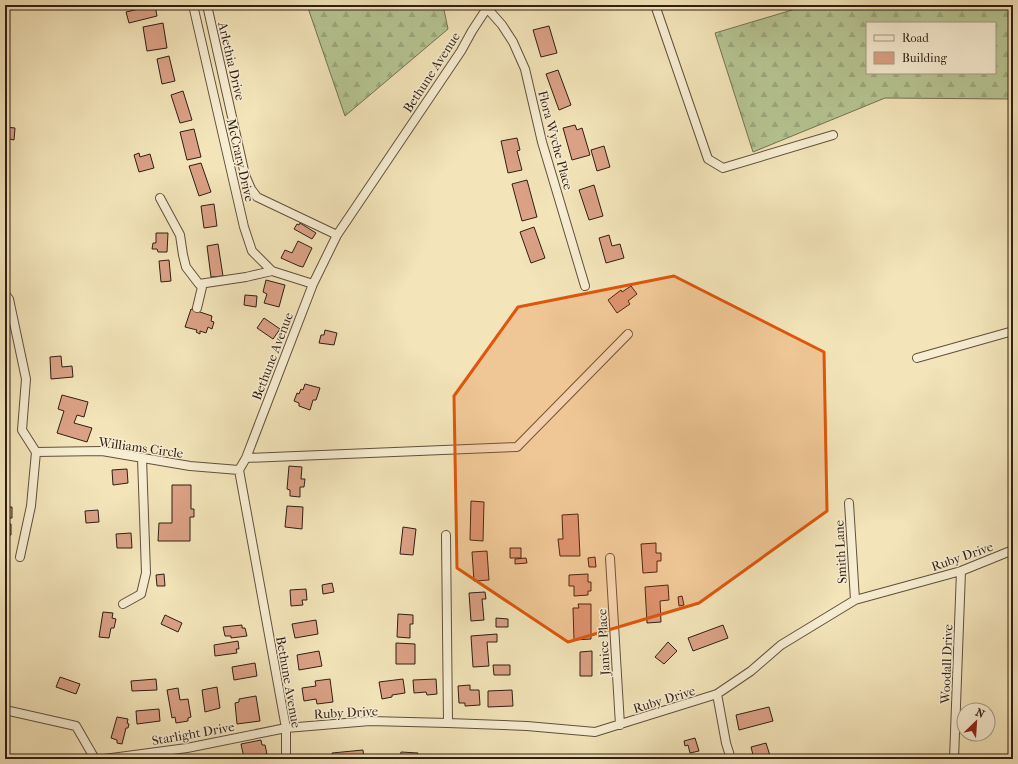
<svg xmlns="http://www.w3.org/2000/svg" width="1018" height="764" font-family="'IM FELL French Canon',serif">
	<defs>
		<pattern id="forest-firs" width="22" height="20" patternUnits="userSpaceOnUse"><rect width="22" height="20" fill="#b6c593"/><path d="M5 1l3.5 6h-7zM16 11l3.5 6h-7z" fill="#9da97e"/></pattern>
	</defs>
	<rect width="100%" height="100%" fill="#f3e4b9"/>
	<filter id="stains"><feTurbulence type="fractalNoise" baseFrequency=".005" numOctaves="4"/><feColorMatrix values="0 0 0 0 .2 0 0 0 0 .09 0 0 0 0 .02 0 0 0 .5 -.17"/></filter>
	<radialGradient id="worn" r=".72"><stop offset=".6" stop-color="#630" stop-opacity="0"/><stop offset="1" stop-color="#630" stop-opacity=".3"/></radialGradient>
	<path fill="url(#forest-firs)" stroke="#737253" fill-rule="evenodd" d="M 307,5 L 443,5 L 448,29 L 345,116 Z
		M 809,5 L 1013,5 L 1013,99 L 885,98 L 753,152 L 715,33 ZM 867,23 L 995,23 L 995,73 L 867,73 Z"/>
	<path fill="#dba186" stroke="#301e13" d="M 142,5 L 155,5 L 157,16 L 129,23 L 126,12 L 143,8 Z
		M 163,23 L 167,48 L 147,51 L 143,27 Z
		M 549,26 L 557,53 L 541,57 L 533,30 Z
		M 169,56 L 175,81 L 162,84 L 157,59 Z
		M 558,70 L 571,105 L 559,110 L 546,74 Z
		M 183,91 L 192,120 L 180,123 L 171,95 Z
		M 575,125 L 577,130 L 582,128 L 590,155 L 572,160 L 563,128 Z
		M 5,127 L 15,128 L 14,140 L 5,138 Z
		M 194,129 L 201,157 L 187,160 L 180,132 Z
		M 517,138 L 520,150 L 517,151 L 522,170 L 508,173 L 501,141 Z
		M 604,146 L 610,167 L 597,171 L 591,150 Z
		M 139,153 L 140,157 L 150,154 L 154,168 L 139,172 L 134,155 Z
		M 201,163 L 211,192 L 199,196 L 189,166 Z
		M 527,180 L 537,217 L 522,221 L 512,184 Z
		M 594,185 L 603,216 L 589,220 L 579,190 Z
		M 214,204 L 217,226 L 204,228 L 201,206 Z
		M 300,223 L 316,233 L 312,239 L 294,229 L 297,224 L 299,225 Z
		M 534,227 L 545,258 L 531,263 L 520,232 Z
		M 156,233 L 168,233 L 167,252 L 158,252 L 157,249 L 152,249 L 153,243 L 156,243 Z
		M 609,235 L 612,246 L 620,244 L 624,258 L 606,263 L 599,238 Z
		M 298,241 L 312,248 L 303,267 L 299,266 L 281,258 L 285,250 L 292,253 Z
		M 218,244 L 223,276 L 211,277 L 207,246 Z
		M 169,260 L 171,281 L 161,282 L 159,261 Z
		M 266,280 L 285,285 L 279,307 L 264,303 L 267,294 L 263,292 Z
		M 631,286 L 637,294 L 628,301 L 630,304 L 617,313 L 608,300 L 621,290 L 622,292 Z
		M 245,295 L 257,296 L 256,307 L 244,305 Z
		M 191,309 L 212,316 L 211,321 L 214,322 L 212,329 L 208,327 L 206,333 L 200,331 L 200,334 L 196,332 L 197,330 L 185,327 Z
		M 264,318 L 280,329 L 273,339 L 257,328 Z
		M 325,330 L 337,333 L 334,345 L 319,343 L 321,335 L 324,335 Z
		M 61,356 L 62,367 L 72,366 L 73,377 L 51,379 L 50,357 Z
		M 6,372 L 9,386 L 5,386 L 5,373 Z
		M 305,384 L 320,388 L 316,400 L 313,400 L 310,410 L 299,406 L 299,403 L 294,401 L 297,393 L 299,394 L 301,389 L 303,390 Z
		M 62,395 L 88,402 L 84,417 L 77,415 L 74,423 L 92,428 L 87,442 L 57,433 L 64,411 L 58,409 Z
		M 289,466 L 302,467 L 301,479 L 305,479 L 304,487 L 300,487 L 300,497 L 290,496 L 290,490 L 287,489 Z
		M 127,469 L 128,483 L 113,485 L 112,470 Z
		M 172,485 L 191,485 L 191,509 L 194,509 L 194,517 L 190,517 L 190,541 L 158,541 L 159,523 L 172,523 Z
		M 471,501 L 484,502 L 483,541 L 470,540 Z
		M 287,506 L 303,507 L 302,529 L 285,527 Z
		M 5,507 L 12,507 L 12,518 L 5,518 Z
		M 98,510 L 99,522 L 86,523 L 85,511 Z
		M 578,514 L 580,556 L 560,556 L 558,539 L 563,539 L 562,515 Z
		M 5,524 L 11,524 L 11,535 L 5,535 Z
		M 403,527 L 416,529 L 413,555 L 400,554 Z
		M 131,533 L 132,548 L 117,548 L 116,534 Z
		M 5,541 L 7,541 L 8,552 L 5,552 Z
		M 656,543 L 656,553 L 661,553 L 661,561 L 657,561 L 657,572 L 643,573 L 641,544 Z
		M 510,548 L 521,548 L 521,558 L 510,558 Z
		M 487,551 L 489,580 L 474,581 L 472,552 Z
		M 595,557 L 596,567 L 589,567 L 588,558 Z
		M 526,558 L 527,563 L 515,564 L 515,559 Z
		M 164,574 L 165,586 L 157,586 L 156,575 Z
		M 588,574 L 588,582 L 591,582 L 591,591 L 588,591 L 588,595 L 574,596 L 574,586 L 569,586 L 569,575 Z
		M 332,583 L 334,592 L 323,594 L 322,585 Z
		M 668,585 L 669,600 L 660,601 L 661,622 L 647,623 L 645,587 Z
		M 306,589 L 307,600 L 302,600 L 303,605 L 291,606 L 290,590 Z
		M 485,592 L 486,599 L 482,599 L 484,620 L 471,621 L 469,593 Z
		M 682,596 L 684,605 L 679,606 L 678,597 Z
		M 578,604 L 591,604 L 591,639 L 574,640 L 573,608 L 579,608 Z
		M 103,612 L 113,613 L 112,618 L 116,619 L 114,628 L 111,628 L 109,638 L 99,637 Z
		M 398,614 L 413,615 L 413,624 L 410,624 L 410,638 L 397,637 Z
		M 165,615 L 182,623 L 178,632 L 161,624 Z
		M 496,618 L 508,619 L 508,627 L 496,627 Z
		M 316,620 L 318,634 L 295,638 L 292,624 Z
		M 242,625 L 242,628 L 245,628 L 247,636 L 231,638 L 231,636 L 225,636 L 223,627 Z
		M 723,625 L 728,638 L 693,651 L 688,638 Z
		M 497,634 L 497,642 L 487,642 L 489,666 L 473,667 L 471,636 Z
		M 238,641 L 239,649 L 236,649 L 237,653 L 215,656 L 214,645 Z
		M 668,642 L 677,651 L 664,664 L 655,657 Z
		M 396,643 L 415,644 L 415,664 L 396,664 Z
		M 319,651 L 322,666 L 299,670 L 297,655 Z
		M 592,651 L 592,676 L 580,676 L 580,652 Z
		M 255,663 L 257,676 L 234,680 L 232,667 Z
		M 493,665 L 510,665 L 510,675 L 494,675 Z
		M 60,677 L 80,684 L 76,694 L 56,687 Z
		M 156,679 L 157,690 L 132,691 L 131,681 Z
		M 330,679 L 333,702 L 317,704 L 316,699 L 304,701 L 302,688 L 316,686 L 315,681 Z
		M 403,679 L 405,693 L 392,695 L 392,697 L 382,699 L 379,682 Z
		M 436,679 L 437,694 L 427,695 L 426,692 L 414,693 L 413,680 Z
		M 470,685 L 470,690 L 479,690 L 480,705 L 465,706 L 465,703 L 459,703 L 458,686 Z
		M 217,687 L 220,708 L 205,712 L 202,690 Z
		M 178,688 L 180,700 L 188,699 L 191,717 L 188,718 L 188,721 L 176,723 L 175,717 L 172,718 L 167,690 Z
		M 512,690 L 513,706 L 488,707 L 488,691 Z
		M 256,696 L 260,721 L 237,724 L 235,703 L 239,702 L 239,699 Z
		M 769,707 L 773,721 L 739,730 L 736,715 Z
		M 159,709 L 160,721 L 137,724 L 136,711 Z
		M 117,717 L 128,719 L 127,723 L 129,724 L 128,728 L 126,728 L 122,744 L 117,743 L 117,740 L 111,738 Z
		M 695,738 L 699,751 L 690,753 L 688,745 L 685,746 L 684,741 Z
		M 261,740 L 262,745 L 265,745 L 267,754 L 244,758 L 241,744 Z
		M 766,743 L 771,759 L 754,759 L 751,747 Z
		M 363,750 L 364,759 L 332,759 L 332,753 Z
		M 401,752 L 418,753 L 417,759 L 400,759 Z"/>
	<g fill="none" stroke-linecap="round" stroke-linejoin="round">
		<g stroke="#61503c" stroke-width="10">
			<path id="minor" d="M 193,5 L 244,227 L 252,251 L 272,271 L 313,284
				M 207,5 L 245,175 L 251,189 L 257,197 L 337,235
				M 655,5 L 708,159 L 723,168 L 833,135
				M 487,8 L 502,25 L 513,42 L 525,69 L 542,142 L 585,286
				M 160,198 L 180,235 L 183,255 L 186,267 L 199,284 L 246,277 L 272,271
				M 5,294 L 9,299 L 26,379 L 22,430 L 36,452 L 102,451 L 190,466 L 239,470
				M 197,308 L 202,287 L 199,284
				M 917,358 L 1013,331
				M 246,458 L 517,447 L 628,334
				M 849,503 L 855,600
				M 446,535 L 448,723
				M 20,557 L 31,506 L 36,452
				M 610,558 L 620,725
				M 123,604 L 141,594 L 146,573 L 142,458
				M 717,694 L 726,743 L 731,759
				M 5,710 L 76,726 L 95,759
				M 104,759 L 187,748 L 286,728 L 370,721 L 448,723 L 527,726 L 595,732 L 717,694 L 751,671 L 781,645 L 855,600 L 961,571 L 1013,550
				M 286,759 L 286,728 L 239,470 L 246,458 L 313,284 L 337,235 L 461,51 L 472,31 L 489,5
				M 954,759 L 961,571"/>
		</g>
		<use href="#minor" stroke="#f7edd2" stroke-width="8"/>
	</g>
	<path fill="#df560c" fill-opacity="0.2" stroke="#df560c" stroke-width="3" stroke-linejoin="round" d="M 674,276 L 824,352 L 827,511 L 699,603 L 568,642 L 457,568 L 454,396 L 518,307 Z"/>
	<g text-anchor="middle" stroke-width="3" stroke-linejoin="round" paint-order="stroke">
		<g font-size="13" fill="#301e13" stroke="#f7edd2">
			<text transform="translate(232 61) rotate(77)" y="5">Arlethia Drive</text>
			<text transform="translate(431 72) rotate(-57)" y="5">Bethune Avenue</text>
			<text transform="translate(556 140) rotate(75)" y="5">Flora Wyche Place</text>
			<text transform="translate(241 160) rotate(77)" y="5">McCrary Drive</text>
			<text transform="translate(272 356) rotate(-69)" y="5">Bethune Avenue</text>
			<text transform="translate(141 447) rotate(8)" y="5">Williams Circle</text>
			<text transform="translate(840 552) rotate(-93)" y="5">Smith Lane</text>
			<text transform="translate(962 556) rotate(-19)" y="5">Ruby Drive</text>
			<text transform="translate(603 642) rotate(-93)" y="5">Janice Place</text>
			<text transform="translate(946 664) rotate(-88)" y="5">Woodall Drive</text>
			<text transform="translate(289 682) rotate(80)" y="5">Bethune Avenue</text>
			<text transform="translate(664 699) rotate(-17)" y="5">Ruby Drive</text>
			<text transform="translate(346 712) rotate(-3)" y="5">Ruby Drive</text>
			<text transform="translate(193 733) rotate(-10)" y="5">Starlight Drive</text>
		</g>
	</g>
	<rect width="1018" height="764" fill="none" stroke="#f3e4b9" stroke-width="20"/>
	<rect x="6" y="6" width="1006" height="752" fill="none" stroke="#301e13" stroke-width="2"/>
	<rect x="10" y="10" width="998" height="744" fill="none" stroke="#301e13"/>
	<rect x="866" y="22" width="130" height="52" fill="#f7edd2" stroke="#a79a86"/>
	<rect x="874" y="35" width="20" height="6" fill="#f7edd2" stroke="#a79a86"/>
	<text x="902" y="42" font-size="12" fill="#301e13">Road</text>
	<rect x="874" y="52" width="20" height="12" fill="#dba186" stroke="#a79a86"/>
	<text x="902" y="62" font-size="12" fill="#301e13">Building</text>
	<g transform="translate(976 722) rotate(25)"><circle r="19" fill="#f7edd2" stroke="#a79a86"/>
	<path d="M0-3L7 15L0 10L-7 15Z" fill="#8f2418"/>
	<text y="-6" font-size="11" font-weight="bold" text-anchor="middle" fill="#301e13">N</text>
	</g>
	<rect width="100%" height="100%" filter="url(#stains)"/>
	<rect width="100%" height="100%" fill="url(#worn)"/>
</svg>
